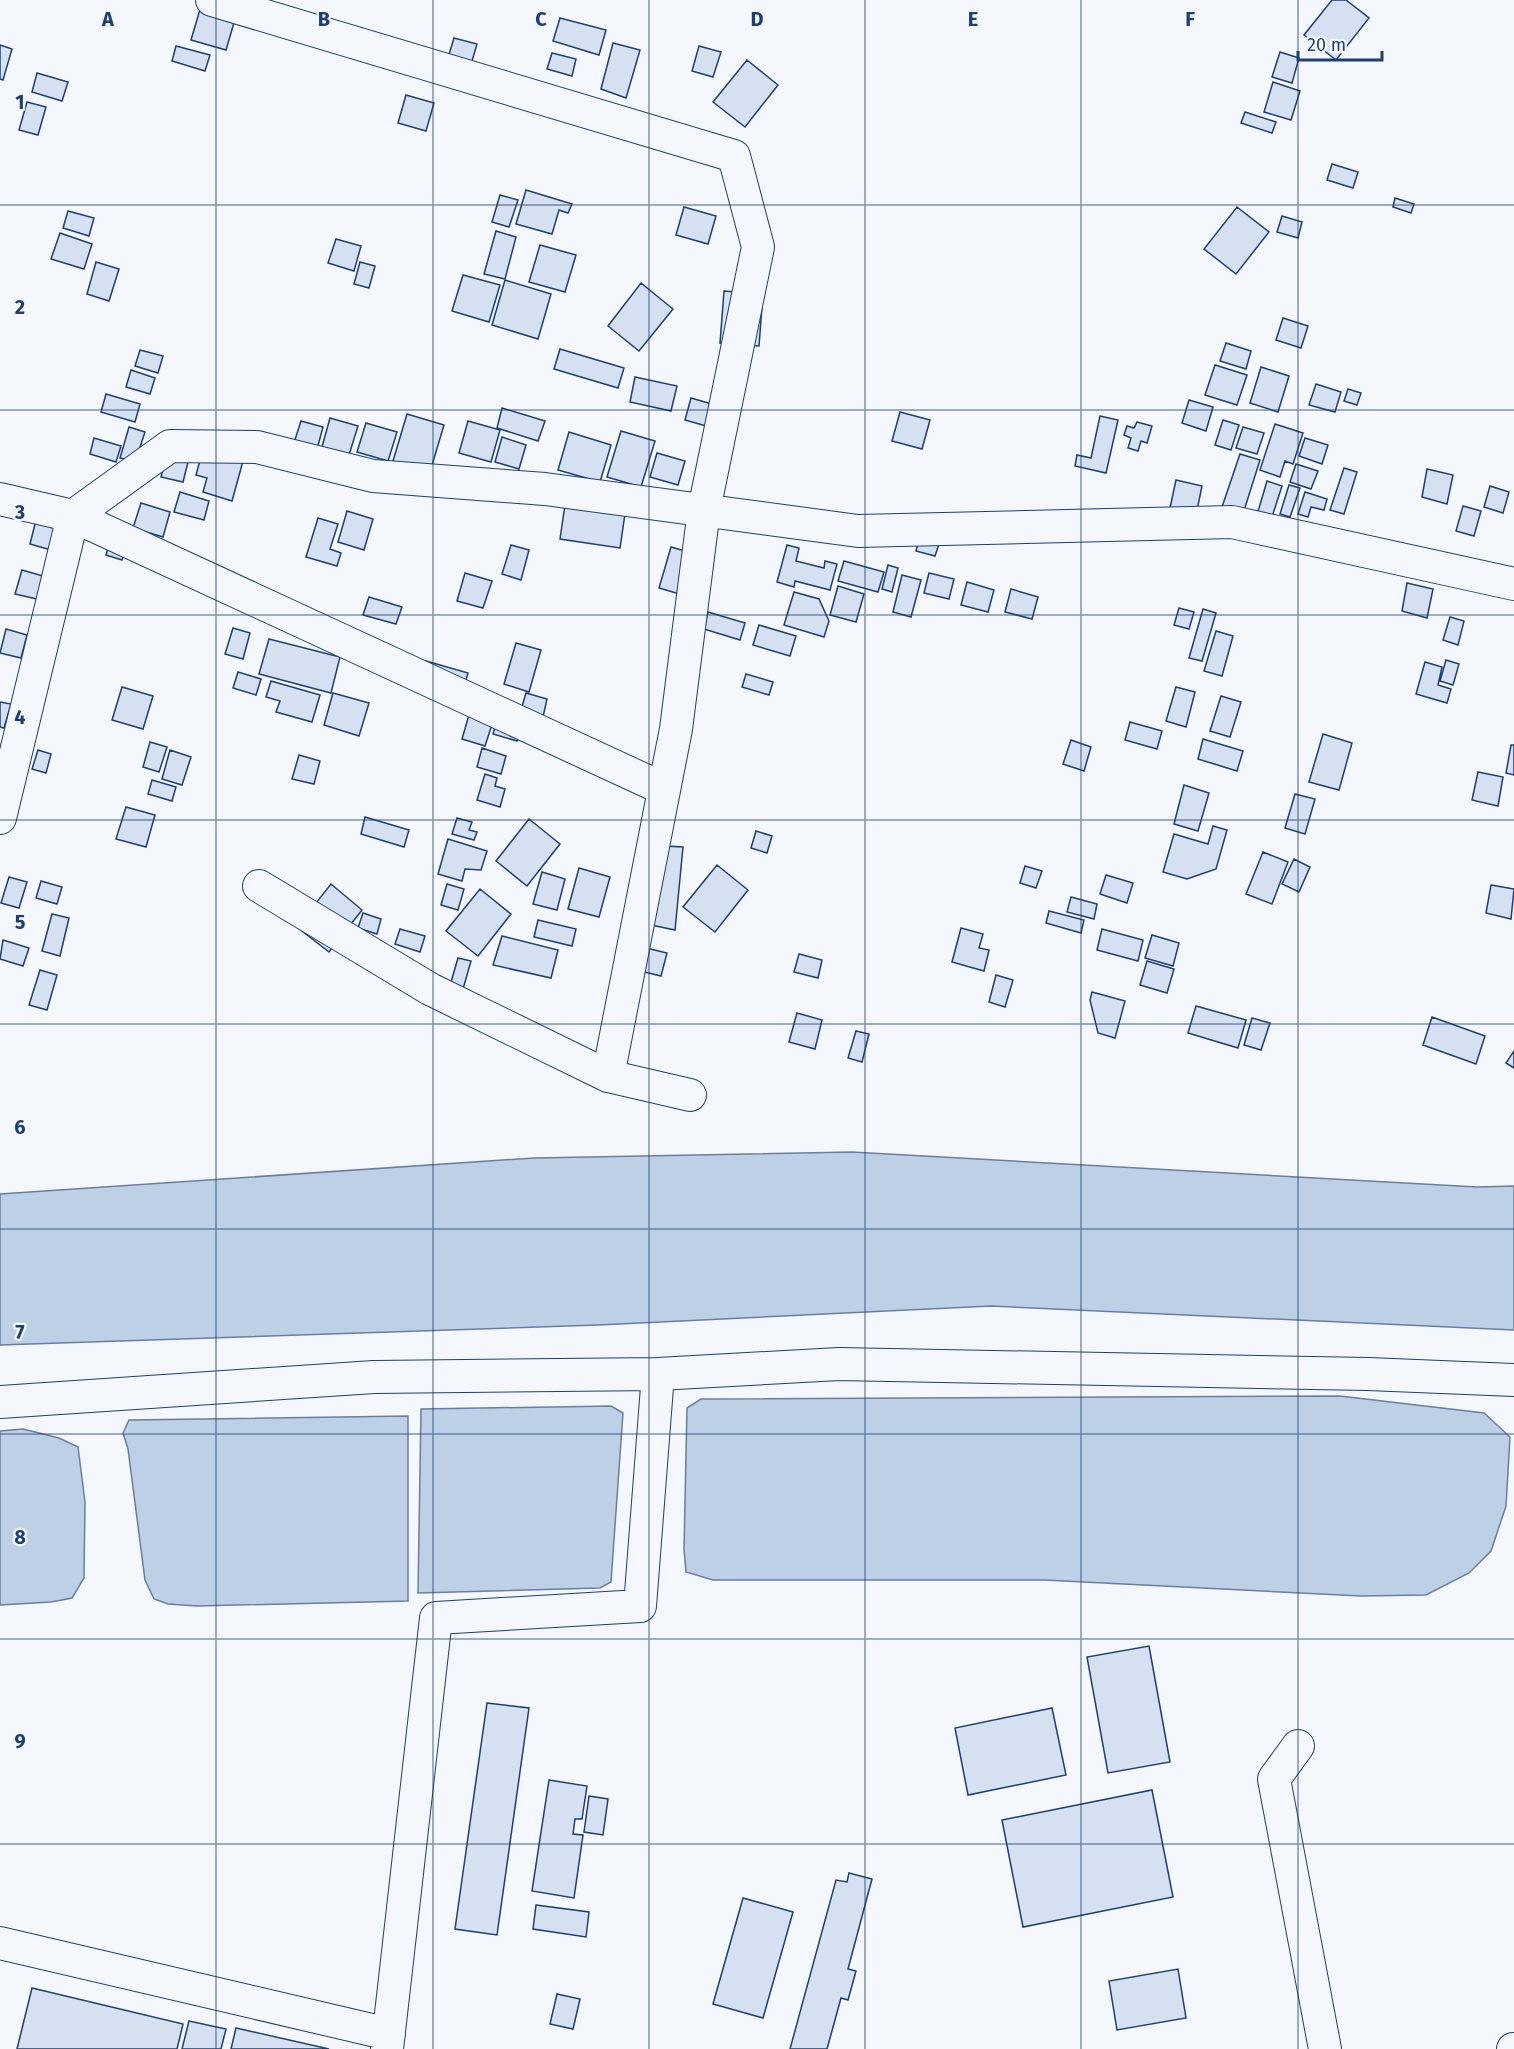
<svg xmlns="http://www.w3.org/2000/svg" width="1514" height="2049" font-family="'Fira Sans',sans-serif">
	<rect width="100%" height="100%" fill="#f4f7fb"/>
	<path fill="#bed0e5" stroke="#687fa3" stroke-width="1.5" d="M 852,1152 L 1477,1187 L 1514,1186 L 1514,1330 L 991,1306 L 598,1325 L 0,1345 L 0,1194 L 534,1158 Z
		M 1340,1396 L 1484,1413 L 1510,1437 L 1506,1506 L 1491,1551 L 1469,1573 L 1426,1595 L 1361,1596 L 1044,1580 L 713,1580 L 686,1572 L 684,1549 L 687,1408 L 701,1399 Z
		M 611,1406 L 623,1413 L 611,1582 L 600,1588 L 418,1593 L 421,1409 Z
		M 408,1416 L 408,1601 L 197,1606 L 168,1604 L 154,1599 L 145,1580 L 128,1449 L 123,1433 L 129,1420 Z
		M 23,1429 L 59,1438 L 78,1447 L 85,1502 L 84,1578 L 72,1598 L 51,1602 L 0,1605 L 0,1431 Z"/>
	<path fill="#d5e0f0" stroke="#1d3f73" stroke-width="1.5" d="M 1332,0 L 1346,0 L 1369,18 L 1336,60 L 1304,35 Z
		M 201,6 L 236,16 L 226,50 L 191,40 Z
		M 560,18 L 606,30 L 599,55 L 553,41 Z
		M 454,38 L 477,44 L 467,78 L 444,71 Z
		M 613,43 L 640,50 L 626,98 L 601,89 Z
		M 0,45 L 12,49 L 3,80 L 0,79 Z
		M 176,46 L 210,55 L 205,71 L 172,61 Z
		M 699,46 L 721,52 L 713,77 L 692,71 Z
		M 1280,52 L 1299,58 L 1292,83 L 1272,77 Z
		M 552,53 L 576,59 L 572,76 L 547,69 Z
		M 747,60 L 778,85 L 745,127 L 713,102 Z
		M 37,73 L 68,82 L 62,101 L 32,92 Z
		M 1273,82 L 1300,91 L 1291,120 L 1264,112 Z
		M 406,95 L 434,103 L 426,131 L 398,123 Z
		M 27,102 L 46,107 L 38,135 L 19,130 Z
		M 1245,112 L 1276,122 L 1272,133 L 1241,123 Z
		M 1332,164 L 1358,172 L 1353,188 L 1327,180 Z
		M 526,190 L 572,204 L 568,213 L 559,210 L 552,234 L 516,224 Z
		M 500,195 L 518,200 L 509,227 L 492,222 Z
		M 1395,198 L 1414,204 L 1411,213 L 1393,207 Z
		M 684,207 L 716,216 L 708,244 L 676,235 Z
		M 1237,207 L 1269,232 L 1236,274 L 1204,249 Z
		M 68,211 L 94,218 L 89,236 L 63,228 Z
		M 1282,216 L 1302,222 L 1298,238 L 1277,232 Z
		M 496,231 L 516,237 L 505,279 L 484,274 Z
		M 60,233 L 92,244 L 84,269 L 51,259 Z
		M 336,239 L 361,246 L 354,271 L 328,263 Z
		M 540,245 L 576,255 L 565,292 L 529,282 Z
		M 96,262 L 119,269 L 109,301 L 87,294 Z
		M 360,262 L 375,266 L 369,288 L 354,284 Z
		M 463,275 L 500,285 L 489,322 L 452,311 Z
		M 505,280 L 551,294 L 538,339 L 492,325 Z
		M 641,283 L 673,309 L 639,351 L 608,326 Z
		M 724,291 L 763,294 L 759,346 L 720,343 Z
		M 1283,318 L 1308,326 L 1301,348 L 1276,340 Z
		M 1226,343 L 1251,351 L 1246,369 L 1220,361 Z
		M 560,349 L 624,368 L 618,388 L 554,369 Z
		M 140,350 L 163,356 L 158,373 L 135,366 Z
		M 1215,365 L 1247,375 L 1237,405 L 1205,395 Z
		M 1261,367 L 1289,376 L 1278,412 L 1250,403 Z
		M 131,370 L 155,378 L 150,394 L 126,387 Z
		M 635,377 L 677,386 L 671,411 L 630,402 Z
		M 1316,384 L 1341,392 L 1335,412 L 1309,405 Z
		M 1348,389 L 1361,393 L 1357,405 L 1344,401 Z
		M 106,394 L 140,404 L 135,422 L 101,412 Z
		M 691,398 L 719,406 L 713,428 L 685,420 Z
		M 1189,400 L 1213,407 L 1206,431 L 1182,423 Z
		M 502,408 L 545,421 L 538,441 L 497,428 Z
		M 900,412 L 930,420 L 922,449 L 892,441 Z
		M 407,414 L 444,425 L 430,472 L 393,461 Z
		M 1100,416 L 1118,420 L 1106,473 L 1075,466 L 1077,455 L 1091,458 Z
		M 330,418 L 358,426 L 349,455 L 322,447 Z
		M 1223,420 L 1239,425 L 1231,450 L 1215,445 Z
		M 301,421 L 323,427 L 316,453 L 293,446 Z
		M 468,421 L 500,430 L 491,462 L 459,453 Z
		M 1137,422 L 1152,426 L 1147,443 L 1141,441 L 1138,451 L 1128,448 L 1131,438 L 1124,435 L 1127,426 L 1134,428 Z
		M 366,423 L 397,432 L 388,461 L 357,452 Z
		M 1275,424 L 1303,433 L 1293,464 L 1285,461 L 1280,477 L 1260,470 Z
		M 129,427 L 145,432 L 135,462 L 120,458 Z
		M 1243,427 L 1264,433 L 1257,454 L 1236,448 Z
		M 621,431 L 655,441 L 641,487 L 607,477 Z
		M 569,432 L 611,445 L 600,482 L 558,470 Z
		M 502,437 L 526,445 L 519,469 L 495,462 Z
		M 94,438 L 121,446 L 116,462 L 90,454 Z
		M 1305,438 L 1328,445 L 1322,464 L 1299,456 Z
		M 203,449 L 243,461 L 232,501 L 203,492 L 207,478 L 196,475 Z
		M 167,453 L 189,458 L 183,482 L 161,477 Z
		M 657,453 L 685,461 L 678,485 L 650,477 Z
		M 1240,454 L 1260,460 L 1242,517 L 1221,510 Z
		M 1296,464 L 1318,471 L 1311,489 L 1290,482 Z
		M 1344,468 L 1357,472 L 1344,514 L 1330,510 Z
		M 1427,469 L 1453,475 L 1447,504 L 1422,497 Z
		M 1176,480 L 1202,486 L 1196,515 L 1170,508 Z
		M 1267,481 L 1282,486 L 1271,520 L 1257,515 Z
		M 1289,485 L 1300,488 L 1290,517 L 1280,514 Z
		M 1490,486 L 1509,492 L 1503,513 L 1484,507 Z
		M 180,492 L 209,501 L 204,520 L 174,512 Z
		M 1305,492 L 1327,499 L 1324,510 L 1311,507 L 1308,517 L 1298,514 Z
		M 566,498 L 626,507 L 620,548 L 560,539 Z
		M 141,503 L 170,512 L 163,537 L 133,528 Z
		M 1463,506 L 1481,511 L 1474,536 L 1456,531 Z
		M 347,511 L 373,519 L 364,550 L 338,542 Z
		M 318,518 L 338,524 L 330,549 L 341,553 L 337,566 L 306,557 Z
		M 36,520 L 58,526 L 51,550 L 30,544 Z
		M 114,526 L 131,531 L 122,560 L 106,555 Z
		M 919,539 L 939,544 L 935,556 L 916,551 Z
		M 511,545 L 529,550 L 521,580 L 502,574 Z
		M 787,545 L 799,548 L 796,561 L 824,568 L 825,561 L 837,564 L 830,590 L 795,581 L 794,587 L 777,582 Z
		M 671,547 L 695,554 L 683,595 L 659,588 Z
		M 844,561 L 884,572 L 878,592 L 838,581 Z
		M 888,565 L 898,568 L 892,592 L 882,589 Z
		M 22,570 L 43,576 L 37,599 L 15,594 Z
		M 465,573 L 492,581 L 483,608 L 457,601 Z
		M 929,573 L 954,579 L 949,599 L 924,593 Z
		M 902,575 L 921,580 L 911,617 L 893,612 Z
		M 967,582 L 994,590 L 988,612 L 961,605 Z
		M 1407,583 L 1433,589 L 1427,618 L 1402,611 Z
		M 838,586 L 864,594 L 856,622 L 830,615 Z
		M 1011,589 L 1038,597 L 1032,619 L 1005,612 Z
		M 794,592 L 819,599 L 829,621 L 824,637 L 784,625 Z
		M 369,597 L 402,607 L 396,624 L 363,615 Z
		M 1179,608 L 1194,612 L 1189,629 L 1174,625 Z
		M 1203,609 L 1216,613 L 1202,661 L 1189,658 Z
		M 708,612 L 745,623 L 740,640 L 704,629 Z
		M 1450,617 L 1464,621 L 1458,645 L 1443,640 Z
		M 759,625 L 796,636 L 790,656 L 753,645 Z
		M 233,628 L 250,633 L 243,659 L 225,654 Z
		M 6,629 L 27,635 L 21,658 L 0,653 Z
		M 1216,631 L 1233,636 L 1222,676 L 1204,671 Z
		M 269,639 L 340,657 L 331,693 L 259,674 Z
		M 516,643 L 541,650 L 529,692 L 504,684 Z
		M 1446,660 L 1459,664 L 1453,685 L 1440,681 Z
		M 426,661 L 468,673 L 461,697 L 419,685 Z
		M 1425,662 L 1442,667 L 1438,685 L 1451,689 L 1447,703 L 1416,694 Z
		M 238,672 L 261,679 L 256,695 L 233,688 Z
		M 746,674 L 773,682 L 769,695 L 742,687 Z
		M 271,681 L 320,695 L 312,722 L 276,712 L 280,701 L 266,697 Z
		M 122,687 L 153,696 L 143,729 L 112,720 Z
		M 1176,687 L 1195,692 L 1186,727 L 1166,721 Z
		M 333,693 L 369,703 L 359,736 L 324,725 Z
		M 526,693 L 547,699 L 543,717 L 521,710 Z
		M 1221,696 L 1241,702 L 1230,737 L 1210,731 Z
		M 0,702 L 11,704 L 4,728 L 0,727 Z
		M 471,708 L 495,715 L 485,746 L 462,739 Z
		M 499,714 L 521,729 L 517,741 L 493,734 Z
		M 1130,722 L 1162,731 L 1157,749 L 1125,740 Z
		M 1323,734 L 1352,743 L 1339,790 L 1309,782 Z
		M 1203,739 L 1243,751 L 1237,771 L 1198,759 Z
		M 1071,740 L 1091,747 L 1084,771 L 1063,764 Z
		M 150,742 L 167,747 L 159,772 L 143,767 Z
		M 1511,745 L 1514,745 L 1514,775 L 1506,773 Z
		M 482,748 L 506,756 L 501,774 L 477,767 Z
		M 38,750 L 51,754 L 46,773 L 32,769 Z
		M 170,750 L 191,757 L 182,785 L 162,779 Z
		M 299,755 L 320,761 L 314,784 L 292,779 Z
		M 1478,772 L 1503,777 L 1498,806 L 1472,800 Z
		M 485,774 L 497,778 L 495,786 L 505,789 L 500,807 L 477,800 Z
		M 152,780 L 176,787 L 172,801 L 148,794 Z
		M 1184,785 L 1209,793 L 1198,831 L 1174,824 Z
		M 1295,794 L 1315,799 L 1305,834 L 1285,828 Z
		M 126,807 L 155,815 L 146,847 L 116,839 Z
		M 365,817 L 409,830 L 404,847 L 361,834 Z
		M 457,818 L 472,822 L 469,830 L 477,832 L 474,840 L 452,834 Z
		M 529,819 L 560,844 L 527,886 L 496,861 Z
		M 1213,826 L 1227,830 L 1216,869 L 1187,879 L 1163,872 L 1174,834 L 1208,844 Z
		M 756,831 L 772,836 L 767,853 L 751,848 Z
		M 448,839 L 487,851 L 481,870 L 465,869 L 462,881 L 438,874 Z
		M 645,845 L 683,847 L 675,930 L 632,921 Z
		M 1263,852 L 1288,862 L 1272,904 L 1246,894 Z
		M 1294,859 L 1310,867 L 1299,892 L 1282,884 Z
		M 717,865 L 748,890 L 715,932 L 683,907 Z
		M 1025,866 L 1042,871 L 1036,888 L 1020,883 Z
		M 579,868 L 610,877 L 599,917 L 568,909 Z
		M 542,872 L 565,879 L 557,910 L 533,904 Z
		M 1106,875 L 1133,883 L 1127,903 L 1100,894 Z
		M 9,877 L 27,882 L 19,908 L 1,903 Z
		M 41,881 L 62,887 L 57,904 L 36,898 Z
		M 331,884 L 362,910 L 329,952 L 297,927 Z
		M 447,884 L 464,889 L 458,910 L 441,905 Z
		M 1491,885 L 1514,889 L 1511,919 L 1486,913 Z
		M 480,889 L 511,914 L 478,956 L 446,931 Z
		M 1071,897 L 1097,904 L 1094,919 L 1067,912 Z
		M 1049,911 L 1084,920 L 1081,933 L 1046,923 Z
		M 363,913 L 381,919 L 377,934 L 358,928 Z
		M 52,914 L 69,918 L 60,956 L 42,951 Z
		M 538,920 L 576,929 L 572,946 L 534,937 Z
		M 961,928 L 983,934 L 979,948 L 989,950 L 984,971 L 952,962 Z
		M 400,929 L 425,936 L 420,952 L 395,944 Z
		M 1102,929 L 1143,940 L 1138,961 L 1097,950 Z
		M 1152,935 L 1179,943 L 1173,966 L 1145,958 Z
		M 502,936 L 558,950 L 551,978 L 493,965 Z
		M 3,940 L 29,948 L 23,966 L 0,959 Z
		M 638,946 L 667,953 L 661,976 L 632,969 Z
		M 799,954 L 822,960 L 818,978 L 794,972 Z
		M 458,958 L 471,961 L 459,1003 L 446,999 Z
		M 1147,961 L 1174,969 L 1167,993 L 1140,985 Z
		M 40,970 L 57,975 L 47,1010 L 29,1005 Z
		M 996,975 L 1013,980 L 1005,1007 L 989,1002 Z
		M 1092,992 L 1125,1001 L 1115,1038 L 1098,1033 L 1090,1000 Z
		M 1196,1006 L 1246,1020 L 1238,1048 L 1188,1033 Z
		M 797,1013 L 822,1020 L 815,1049 L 789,1042 Z
		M 1432,1017 L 1485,1036 L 1476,1064 L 1423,1045 Z
		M 1252,1018 L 1270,1023 L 1261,1050 L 1244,1045 Z
		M 856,1031 L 869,1034 L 862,1062 L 848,1058 Z
		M 1514,1051 L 1514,1068 L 1506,1063 Z
		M 1149,1646 L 1170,1762 L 1108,1773 L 1087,1657 Z
		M 487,1703 L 529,1708 L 497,1935 L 455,1929 Z
		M 1052,1708 L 1066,1775 L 968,1795 L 955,1728 Z
		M 549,1780 L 587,1786 L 582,1819 L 575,1819 L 573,1834 L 583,1835 L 574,1898 L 532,1891 Z
		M 1152,1790 L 1173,1897 L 1023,1927 L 1002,1820 Z
		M 589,1796 L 608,1799 L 603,1835 L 584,1832 Z
		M 849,1873 L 872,1879 L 848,1969 L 856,1971 L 848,2000 L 841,1998 L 827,2049 L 790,2049 L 836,1880 L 847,1882 Z
		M 743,1898 L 793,1912 L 763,2018 L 713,2004 Z
		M 536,1905 L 589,1912 L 586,1937 L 533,1929 Z
		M 1178,1969 L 1186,2018 L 1117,2030 L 1109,1981 Z
		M 32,1988 L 183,2024 L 177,2049 L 17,2049 Z
		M 557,1994 L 580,1999 L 573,2029 L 550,2024 Z
		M 189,2021 L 226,2029 L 221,2049 L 182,2049 Z
		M 236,2028 L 329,2049 L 231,2049 Z"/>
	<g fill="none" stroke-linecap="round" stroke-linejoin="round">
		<g stroke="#1d3f73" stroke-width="34">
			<path id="minor" d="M 212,0 L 734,156 L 758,247 L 704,510 L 676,729 L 608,1076
				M 0,499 L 73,516 L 170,446 L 257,447 L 373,476 L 545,489 L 858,531 L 1232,522 L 1514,584
				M 0,818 L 73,516 L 664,789
				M 259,886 L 430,989 L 608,1076 L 690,1095
				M 0,1402 L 374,1377 L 658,1374 L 839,1364 L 1368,1374 L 1514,1380
				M 1298,1746 L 1274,1779 L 1325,2049
				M 0,1943 L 389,2034
				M 387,2049 L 436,1618 L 640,1606 L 658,1374
				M 1513,2049 L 1514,2049"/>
		</g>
		<use href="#minor" stroke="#f4f7fb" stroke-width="32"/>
	</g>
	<path fill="none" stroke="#1d3f73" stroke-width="1.5" stroke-opacity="0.55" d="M 216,0 L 216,2049M 433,0 L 433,2049M 649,0 L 649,2049M 865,0 L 865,2049M 1081,0 L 1081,2049M 1298,0 L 1298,2049M 0,205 L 1514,205M 0,410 L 1514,410M 0,615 L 1514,615M 0,820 L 1514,820M 0,1024 L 1514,1024M 0,1229 L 1514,1229M 0,1434 L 1514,1434M 0,1639 L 1514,1639M 0,1844 L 1514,1844"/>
	<g font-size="20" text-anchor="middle" font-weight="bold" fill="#1d3f73" stroke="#f4f7fb" stroke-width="4.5" stroke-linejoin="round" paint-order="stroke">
		<text x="108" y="26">A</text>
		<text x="324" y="26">B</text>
		<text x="541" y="26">C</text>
		<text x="757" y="26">D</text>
		<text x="973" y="26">E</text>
		<text x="1190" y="26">F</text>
		<text x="20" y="109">1</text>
		<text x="20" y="314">2</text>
		<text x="20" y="519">3</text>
		<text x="20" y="724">4</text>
		<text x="20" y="929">5</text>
		<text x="20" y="1134">6</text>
		<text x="20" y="1339">7</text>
		<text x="20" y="1544">8</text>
		<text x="20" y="1748">9</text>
	</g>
	<path d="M1298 51v9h84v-9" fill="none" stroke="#1d3f73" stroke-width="3"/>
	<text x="1307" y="51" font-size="18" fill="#1d3f73" stroke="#f4f7fb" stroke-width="4.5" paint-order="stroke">20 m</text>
</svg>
